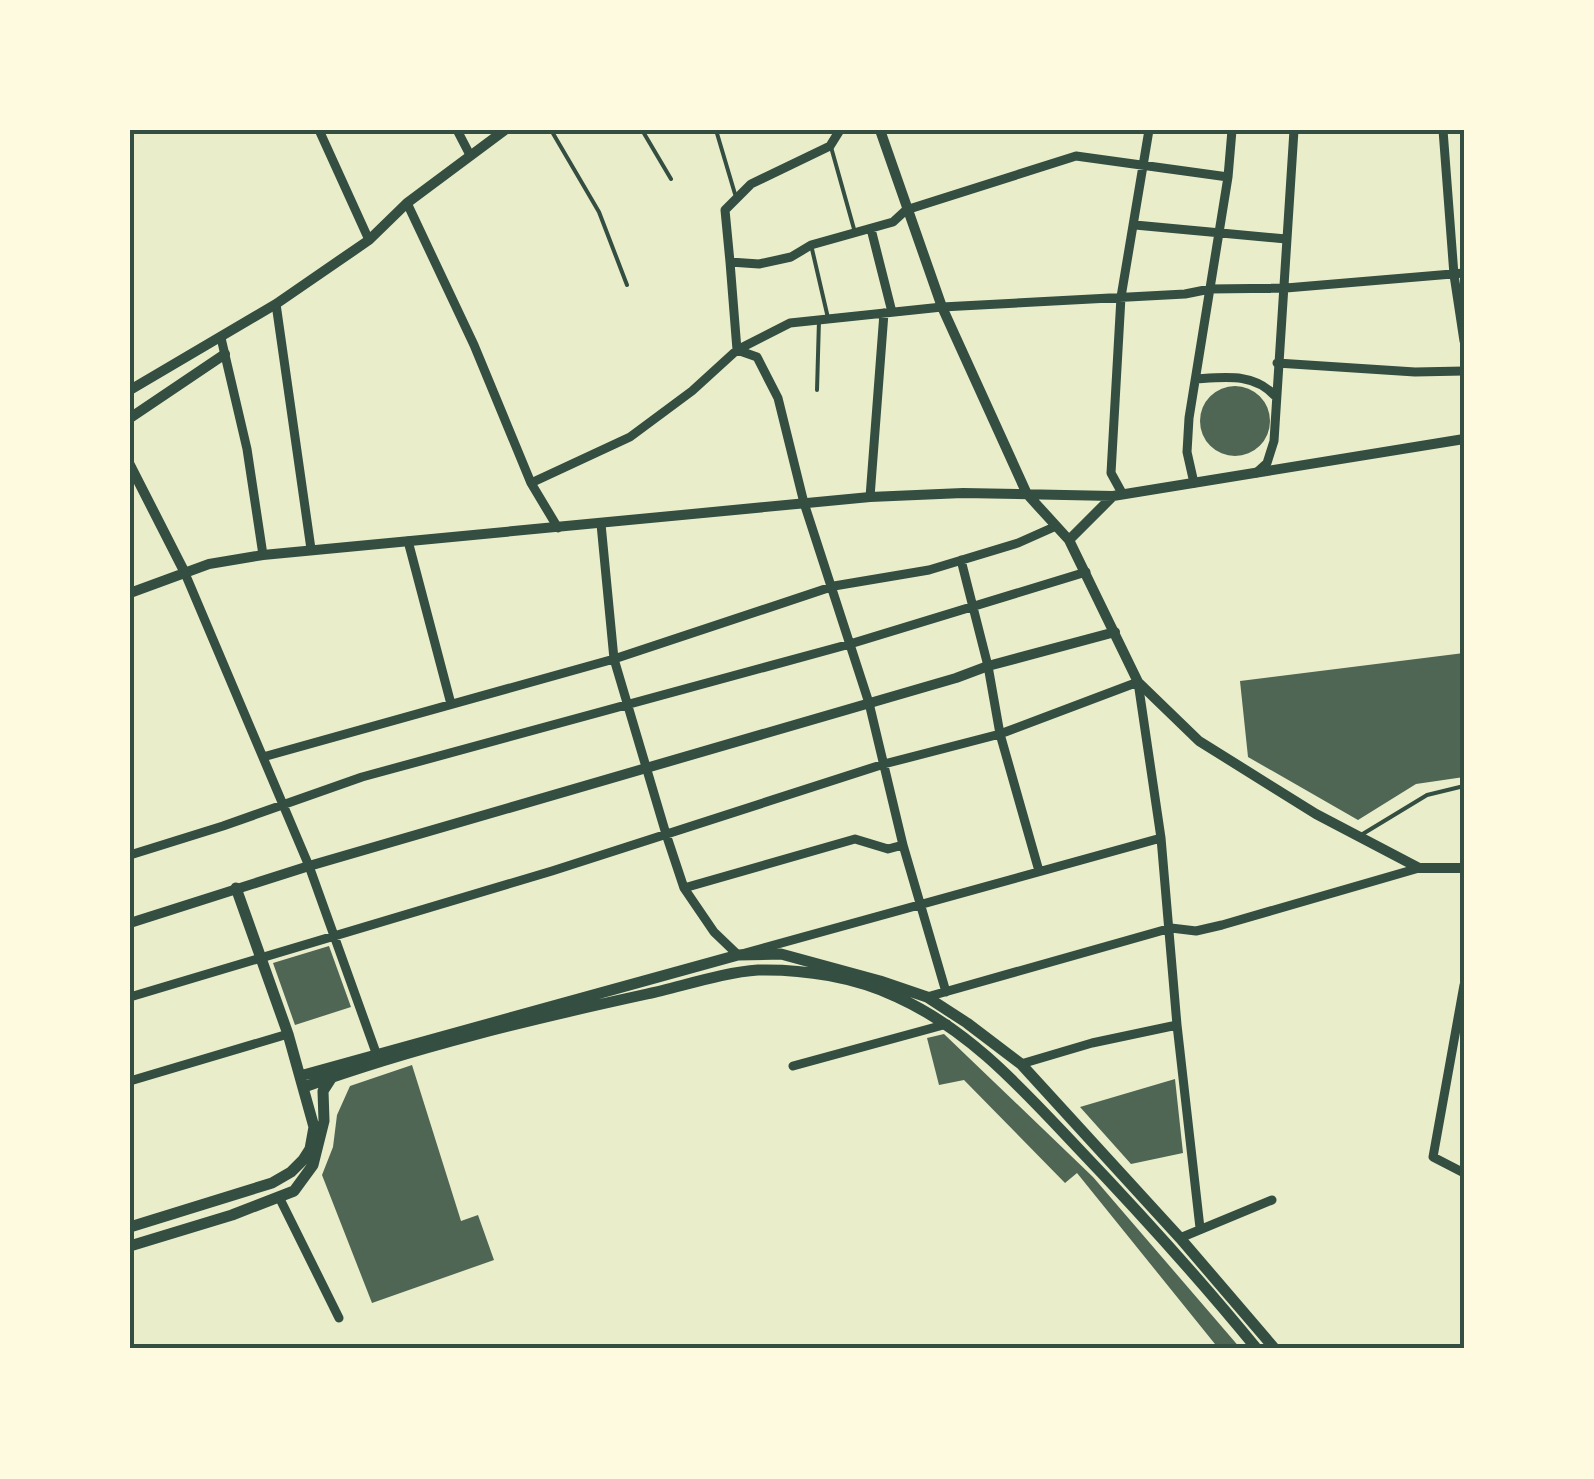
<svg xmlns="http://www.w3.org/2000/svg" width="1594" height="1479" font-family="'Work Sans',sans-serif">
	<rect width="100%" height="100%" fill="#e9edc9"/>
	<path fill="#4f6655" d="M1200 421a35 35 0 1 1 70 0a35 35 0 1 1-70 0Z
		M 1464,653 L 1464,777 L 1416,784 L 1358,820 L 1248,757 L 1240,681 Z
		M 329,946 L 351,1007 L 295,1025 L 273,963 Z
		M 944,1034 L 1093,1177 L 1241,1349 L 1219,1349 L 1077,1173 L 1065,1183 L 964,1080 L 939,1085 L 927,1038 Z
		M 412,1065 L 461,1221 L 478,1215 L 494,1260 L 372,1303 L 322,1175 L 333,1147 L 337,1115 L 350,1086 Z
		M 1175,1079 L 1183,1153 L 1131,1164 L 1080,1107 Z"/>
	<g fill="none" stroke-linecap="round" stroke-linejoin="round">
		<path stroke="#344e41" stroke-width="4" d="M 551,130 L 599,212 L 627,285
			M 642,130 L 671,179
			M 716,130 L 735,194
			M 831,147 L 854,229
			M 812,249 L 828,318
			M 817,390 L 819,320
			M 1361,835 L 1427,795 L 1464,786"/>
		<path stroke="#344e41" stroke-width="9" d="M 319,130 L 369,240
			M 457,130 L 470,155
			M 1443,130 L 1454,275 L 1464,341
			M 407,203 L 474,345 L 531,483 L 558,528
			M 1135,225 L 1286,239
			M 871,229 L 892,312
			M 730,262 L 725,210 L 751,184 L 830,146 L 840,130
			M 276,304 L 311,549
			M 221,338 L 247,449 L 263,555
			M 1277,363 L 1415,372 L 1464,371
			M 1197,379 C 1226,377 1255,373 1276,397
			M 1256,473 L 1267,463 L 1274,441 L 1294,130
			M 531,483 L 630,437 L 692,391 L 737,350 L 790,323 L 942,307 L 1185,294 L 1210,289 L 1286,288 L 1464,273
			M 1194,483 L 1187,452 L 1189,418 L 1228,177 L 1232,130
			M 1122,493 L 1111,473 L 1121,297 L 1149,130
			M 870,497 L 884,313
			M 601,524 L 614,659 L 666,834 L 684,888 L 714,932 L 738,955 L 1161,838
			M 408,541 L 451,704
			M 961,560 L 988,666 L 1000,734 L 1039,871
			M 184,571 L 309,866 L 379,1061
			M 263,757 L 614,659 L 834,586 L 929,570 L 1018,543 L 1054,527
			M 130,855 L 223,826 L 362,777 L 850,644 L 1086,572
			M 684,888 L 855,839 L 888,849 L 903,845
			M 1464,985 L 1433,1157 L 1464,1173
			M 946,992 L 903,845 L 869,703 L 804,503 L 778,398 L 757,357 L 737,350 L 730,262 L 759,264 L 791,257 L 811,245 L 893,222 L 906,210 L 1076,156 L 1228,177
			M 130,997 L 552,871 L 884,764 L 1000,734 L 1138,682 L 1161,838 L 1177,1025 L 1200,1228
			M 927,997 L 1171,928 L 1196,931 L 1222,925 L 1419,868
			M 1021,1064 L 1092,1043 L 1177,1025
			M 793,1066 L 947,1024
			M 130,1081 L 288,1034
			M 279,1197 L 339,1318
			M 1180,1238 L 1272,1200"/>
		<path stroke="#344e41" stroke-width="10" d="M 880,130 L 942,307 L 1027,494 L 1069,540 L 1138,682 L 1199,741 L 1316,814 L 1419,868 L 1464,868
			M 130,390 L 276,304 L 369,240 L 407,203 L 505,130
			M 130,418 L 225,354
			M 130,465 L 184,571
			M 1069,540 L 1113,496
			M 130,593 L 209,564 L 263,555 L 870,497 L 963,493 L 1113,496 L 1464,439
			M 130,923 L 309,866 L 956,678 L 988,666 L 1115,632"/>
		<path stroke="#344e41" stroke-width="11" d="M 300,1076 L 738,955 L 781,954 L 880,981 L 927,997 L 967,1023 L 1021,1064 L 1180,1238 L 1275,1349
			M 304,1087 C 415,1047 532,1019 647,994 C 680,987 724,972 758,970 C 804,969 855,977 897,997 C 970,1030 1022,1089 1076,1146 C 1139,1212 1199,1278 1257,1349
			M 130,1227 L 272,1183 L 291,1172 L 303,1160 L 310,1149 L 314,1127 L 288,1034 L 236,888
			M 130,1246 L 232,1215 L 294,1191 L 313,1165 L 324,1121 L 323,1091 L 332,1077"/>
	</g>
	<rect width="1594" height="1479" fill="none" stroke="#fefae0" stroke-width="265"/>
	<rect x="132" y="132" width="1330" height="1214" fill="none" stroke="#344e41" stroke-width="4"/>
</svg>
